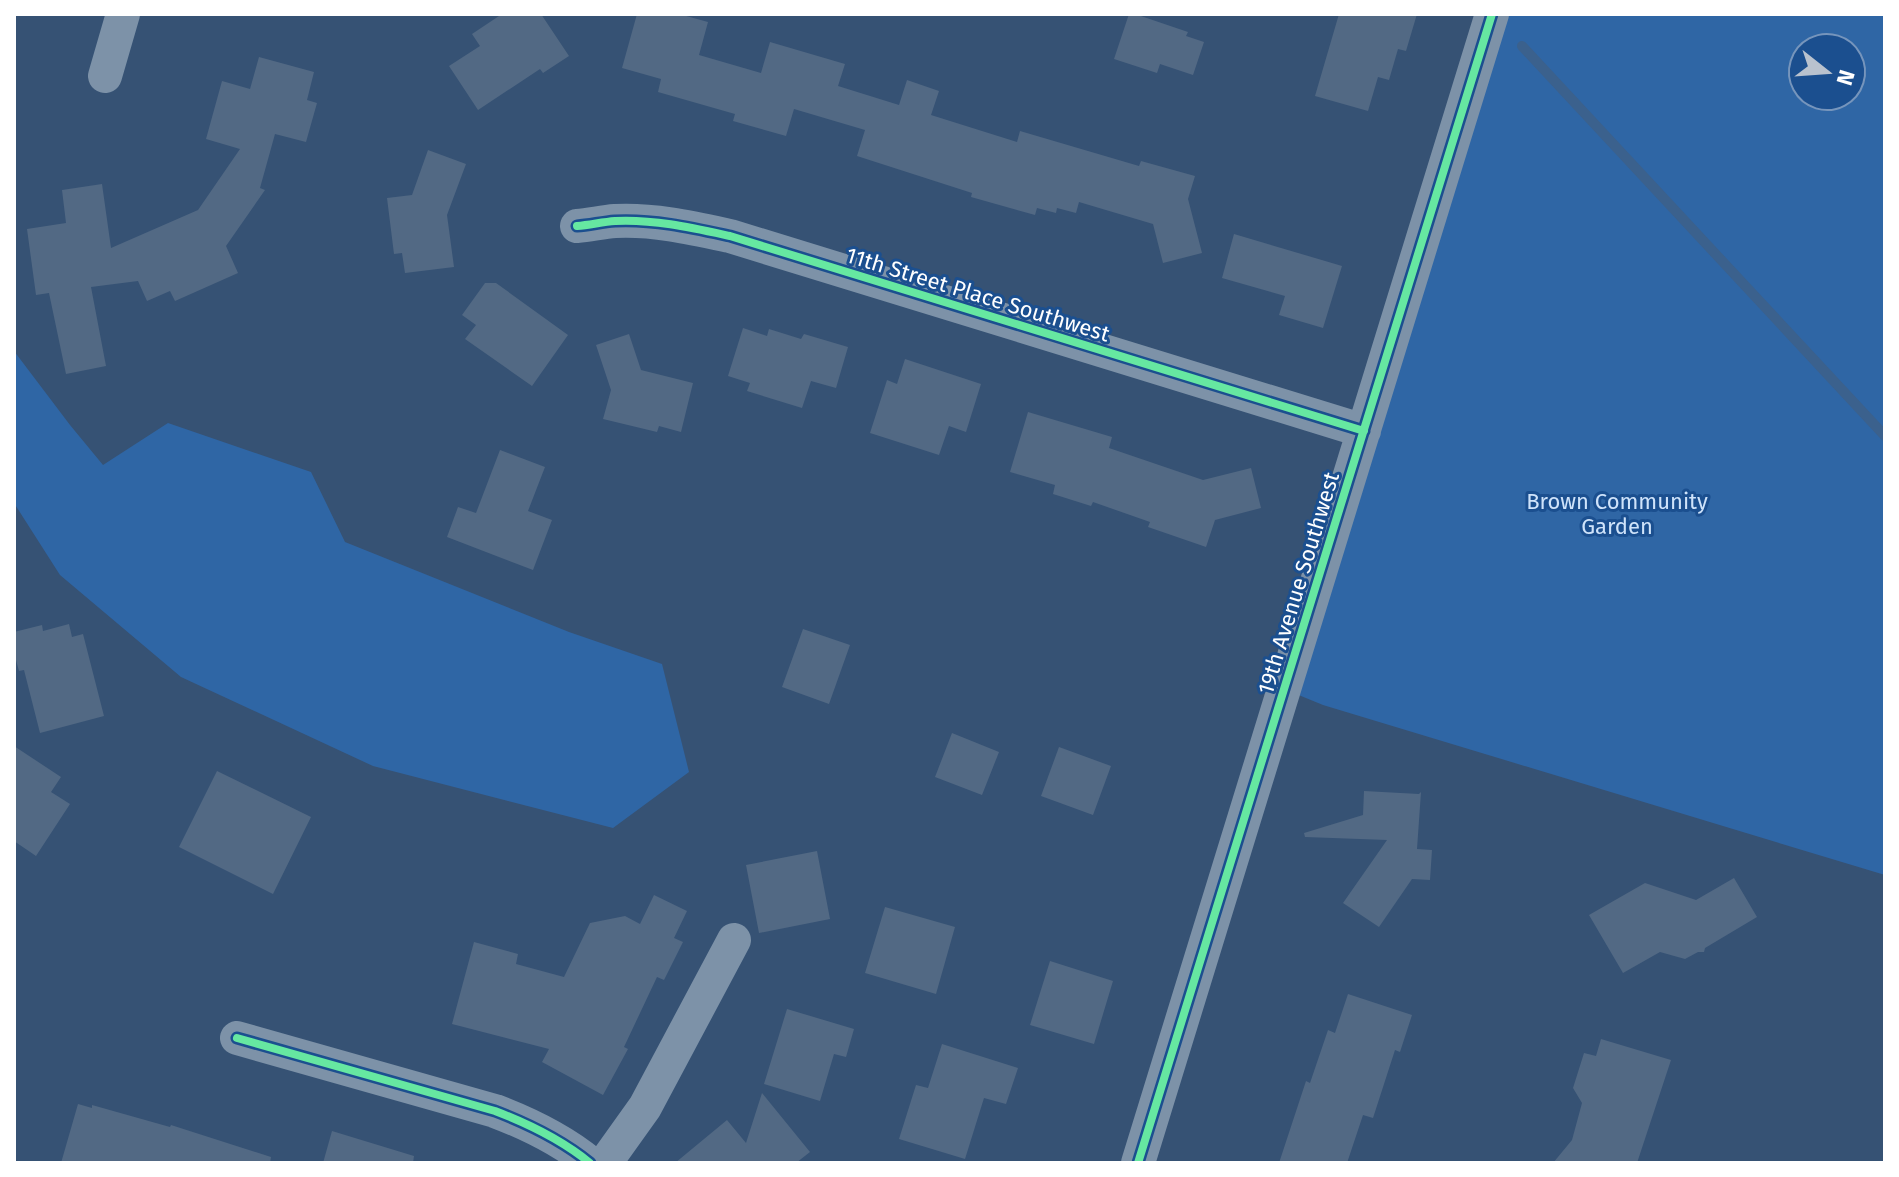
<svg xmlns="http://www.w3.org/2000/svg" width="1899" height="1177" font-family="'Fira Sans',sans-serif">
	<rect width="100%" height="100%" fill="#365274"/>
	<path fill="#2f66a5" fill-rule="evenodd" d="M 1492,14 L 1885,14 L 1885,875 L 1323,705 L 1284,689 ZM 1803,48 L 1851,48 L 1851,96 L 1803,96 Z
		M 14,351 L 70,425 L 103,465 L 168,423 L 311,472 L 345,542 L 569,632 L 662,664 L 689,772 L 613,828 L 373,766 L 181,677 L 60,575 L 14,503 Z"/>
	<g fill="none" stroke-linecap="round" stroke-linejoin="round">
		<path stroke="#3b618d" stroke-width="10" d="M 1522,46 L 1885,436"/>
	</g>
	<path fill="#526984" d="M 502,14 L 541,14 L 569,56 L 543,73 L 540,69 L 478,110 L 449,66 L 480,46 L 472,34 Z
		M 637,14 L 679,14 L 708,22 L 699,55 L 761,73 L 770,42 L 845,64 L 838,86 L 899,105 L 907,80 L 939,91 L 931,115 L 1017,142 L 1020,131 L 1139,166 L 1141,161 L 1195,176 L 1188,199 L 1202,253 L 1163,263 L 1153,224 L 1079,202 L 1076,213 L 1057,208 L 1056,213 L 1037,208 L 1035,215 L 971,197 L 972,193 L 857,156 L 865,130 L 794,109 L 786,136 L 733,121 L 735,114 L 658,92 L 661,79 L 622,68 Z
		M 1129,14 L 1135,14 L 1188,32 L 1186,36 L 1204,42 L 1193,75 L 1160,64 L 1157,73 L 1114,59 Z
		M 1339,14 L 1417,14 L 1406,51 L 1398,49 L 1389,80 L 1378,77 L 1368,111 L 1315,96 Z
		M 259,57 L 314,72 L 307,100 L 317,103 L 306,142 L 275,134 L 260,188 L 265,190 L 226,246 L 238,273 L 175,301 L 170,291 L 147,301 L 138,281 L 91,287 L 106,366 L 66,374 L 49,293 L 36,295 L 27,229 L 66,223 L 62,190 L 102,184 L 111,248 L 198,210 L 240,149 L 206,139 L 222,81 L 250,89 Z
		M 428,150 L 466,164 L 447,215 L 454,267 L 405,273 L 402,253 L 394,254 L 387,198 L 412,195 Z
		M 1234,234 L 1342,266 L 1323,328 L 1279,315 L 1285,296 L 1222,278 Z
		M 485,283 L 496,283 L 568,335 L 532,386 L 465,339 L 476,325 L 462,315 Z
		M 743,328 L 767,336 L 769,329 L 801,339 L 804,334 L 848,347 L 836,388 L 811,381 L 802,408 L 747,391 L 750,383 L 728,376 Z
		M 629,334 L 641,370 L 693,383 L 681,432 L 659,426 L 657,432 L 603,419 L 611,390 L 596,345 Z
		M 905,359 L 981,384 L 966,432 L 949,426 L 939,455 L 870,433 L 887,380 L 897,384 Z
		M 1028,412 L 1112,437 L 1109,448 L 1203,480 L 1251,468 L 1261,508 L 1215,520 L 1206,547 L 1148,527 L 1150,522 L 1093,502 L 1091,506 L 1053,494 L 1055,485 L 1010,472 Z
		M 500,450 L 545,467 L 528,511 L 552,520 L 533,570 L 447,537 L 458,507 L 476,513 Z
		M 69,624 L 72,637 L 83,634 L 104,716 L 40,733 L 24,670 L 19,671 L 14,653 L 14,632 L 42,625 L 43,631 Z
		M 803,629 L 850,645 L 829,704 L 782,687 Z
		M 952,733 L 999,752 L 982,795 L 935,777 Z
		M 14,746 L 61,777 L 51,792 L 70,804 L 36,856 L 14,841 Z
		M 1059,747 L 1111,766 L 1093,815 L 1041,796 Z
		M 217,771 L 311,817 L 273,894 L 179,847 Z
		M 1364,791 L 1419,794 L 1421,792 L 1417,849 L 1432,850 L 1430,880 L 1412,879 L 1379,927 L 1343,903 L 1387,840 L 1305,837 L 1304,833 L 1363,815 Z
		M 817,851 L 830,919 L 759,933 L 746,865 Z
		M 1734,878 L 1757,917 L 1705,948 L 1704,952 L 1698,952 L 1685,959 L 1660,952 L 1623,973 L 1589,915 L 1645,883 L 1696,900 Z
		M 654,895 L 687,911 L 674,938 L 683,942 L 664,980 L 657,977 L 624,1047 L 628,1049 L 603,1095 L 542,1062 L 549,1049 L 452,1024 L 474,942 L 518,954 L 516,964 L 564,977 L 590,923 L 625,916 L 640,924 Z
		M 885,907 L 955,927 L 936,994 L 865,973 Z
		M 1050,961 L 1113,981 L 1094,1044 L 1030,1025 Z
		M 1348,994 L 1412,1015 L 1400,1052 L 1395,1050 L 1373,1118 L 1363,1115 L 1347,1163 L 1279,1163 L 1306,1081 L 1310,1083 L 1328,1030 L 1335,1033 Z
		M 787,1009 L 854,1029 L 846,1057 L 834,1054 L 820,1101 L 764,1084 Z
		M 1601,1039 L 1671,1060 L 1637,1163 L 1553,1163 L 1572,1140 L 1582,1103 L 1573,1088 L 1584,1053 L 1596,1056 Z
		M 942,1044 L 1018,1068 L 1006,1104 L 984,1098 L 965,1159 L 899,1139 L 916,1085 L 928,1088 Z
		M 762,1093 L 810,1152 L 796,1163 L 675,1163 L 727,1120 L 746,1143 Z
		M 78,1104 L 92,1108 L 92,1105 L 170,1127 L 171,1125 L 271,1157 L 270,1163 L 61,1163 Z
		M 332,1131 L 414,1156 L 413,1163 L 323,1163 Z"/>
	<g fill="none" stroke-linecap="round" stroke-linejoin="round">
		<path stroke="#7d92a8" stroke-width="34" d="M 105,76 L 123,14
			M 577,226 C 590,225 602,222 615,221 C 654,219 693,228 730,236 L 1364,431
			M 237,1038 L 495,1111 C 529,1124 562,1140 590,1163
			M 605,1163 L 645,1107 L 734,940
			M 1138,1163 L 1492,14"/>
		<g stroke="#1b4f8f" stroke-width="13">
			<path id="cycleway" d="M 577,226 C 590,225 602,222 615,221 C 654,219 693,228 730,236 L 1364,431
				M 237,1038 L 495,1111 C 529,1124 562,1140 590,1163
				M 1138,1163 L 1492,14"/>
		</g>
		<use href="#cycleway" stroke="#66e7a1" stroke-width="8"/>
	</g>
	<g text-anchor="middle" stroke-width="6" stroke-linejoin="round" paint-order="stroke">
		<g font-size="22" fill="#fff" stroke="#1b4f8f">
			<text transform="translate(978 294) rotate(17)" y="8">11th Street Place Southwest</text>
			<text transform="translate(1298 583) rotate(-73)" y="8">19th Avenue Southwest</text>
		</g>
		<g font-size="22" fill="#cfe3fa" stroke="#1b4f8f">
			<text x="1617" y="509">Brown Community<tspan x="1617" dy="25">Garden</tspan></text>
		</g>
	</g>
	<rect width="1899" height="1177" fill="none" stroke="#ffffff" stroke-width="32"/>
	<g transform="translate(1827 72) rotate(107)"><circle r="38" fill="#1b4f8f" stroke="#7695bc" stroke-width="2"/>
	<path d="M0-6L14 30L0 20L-14 30Z" fill="#b9c2ce"/>
	<text y="-12" font-size="22" font-weight="bold" text-anchor="middle" fill="#ffffff">N</text>
	</g>
</svg>
